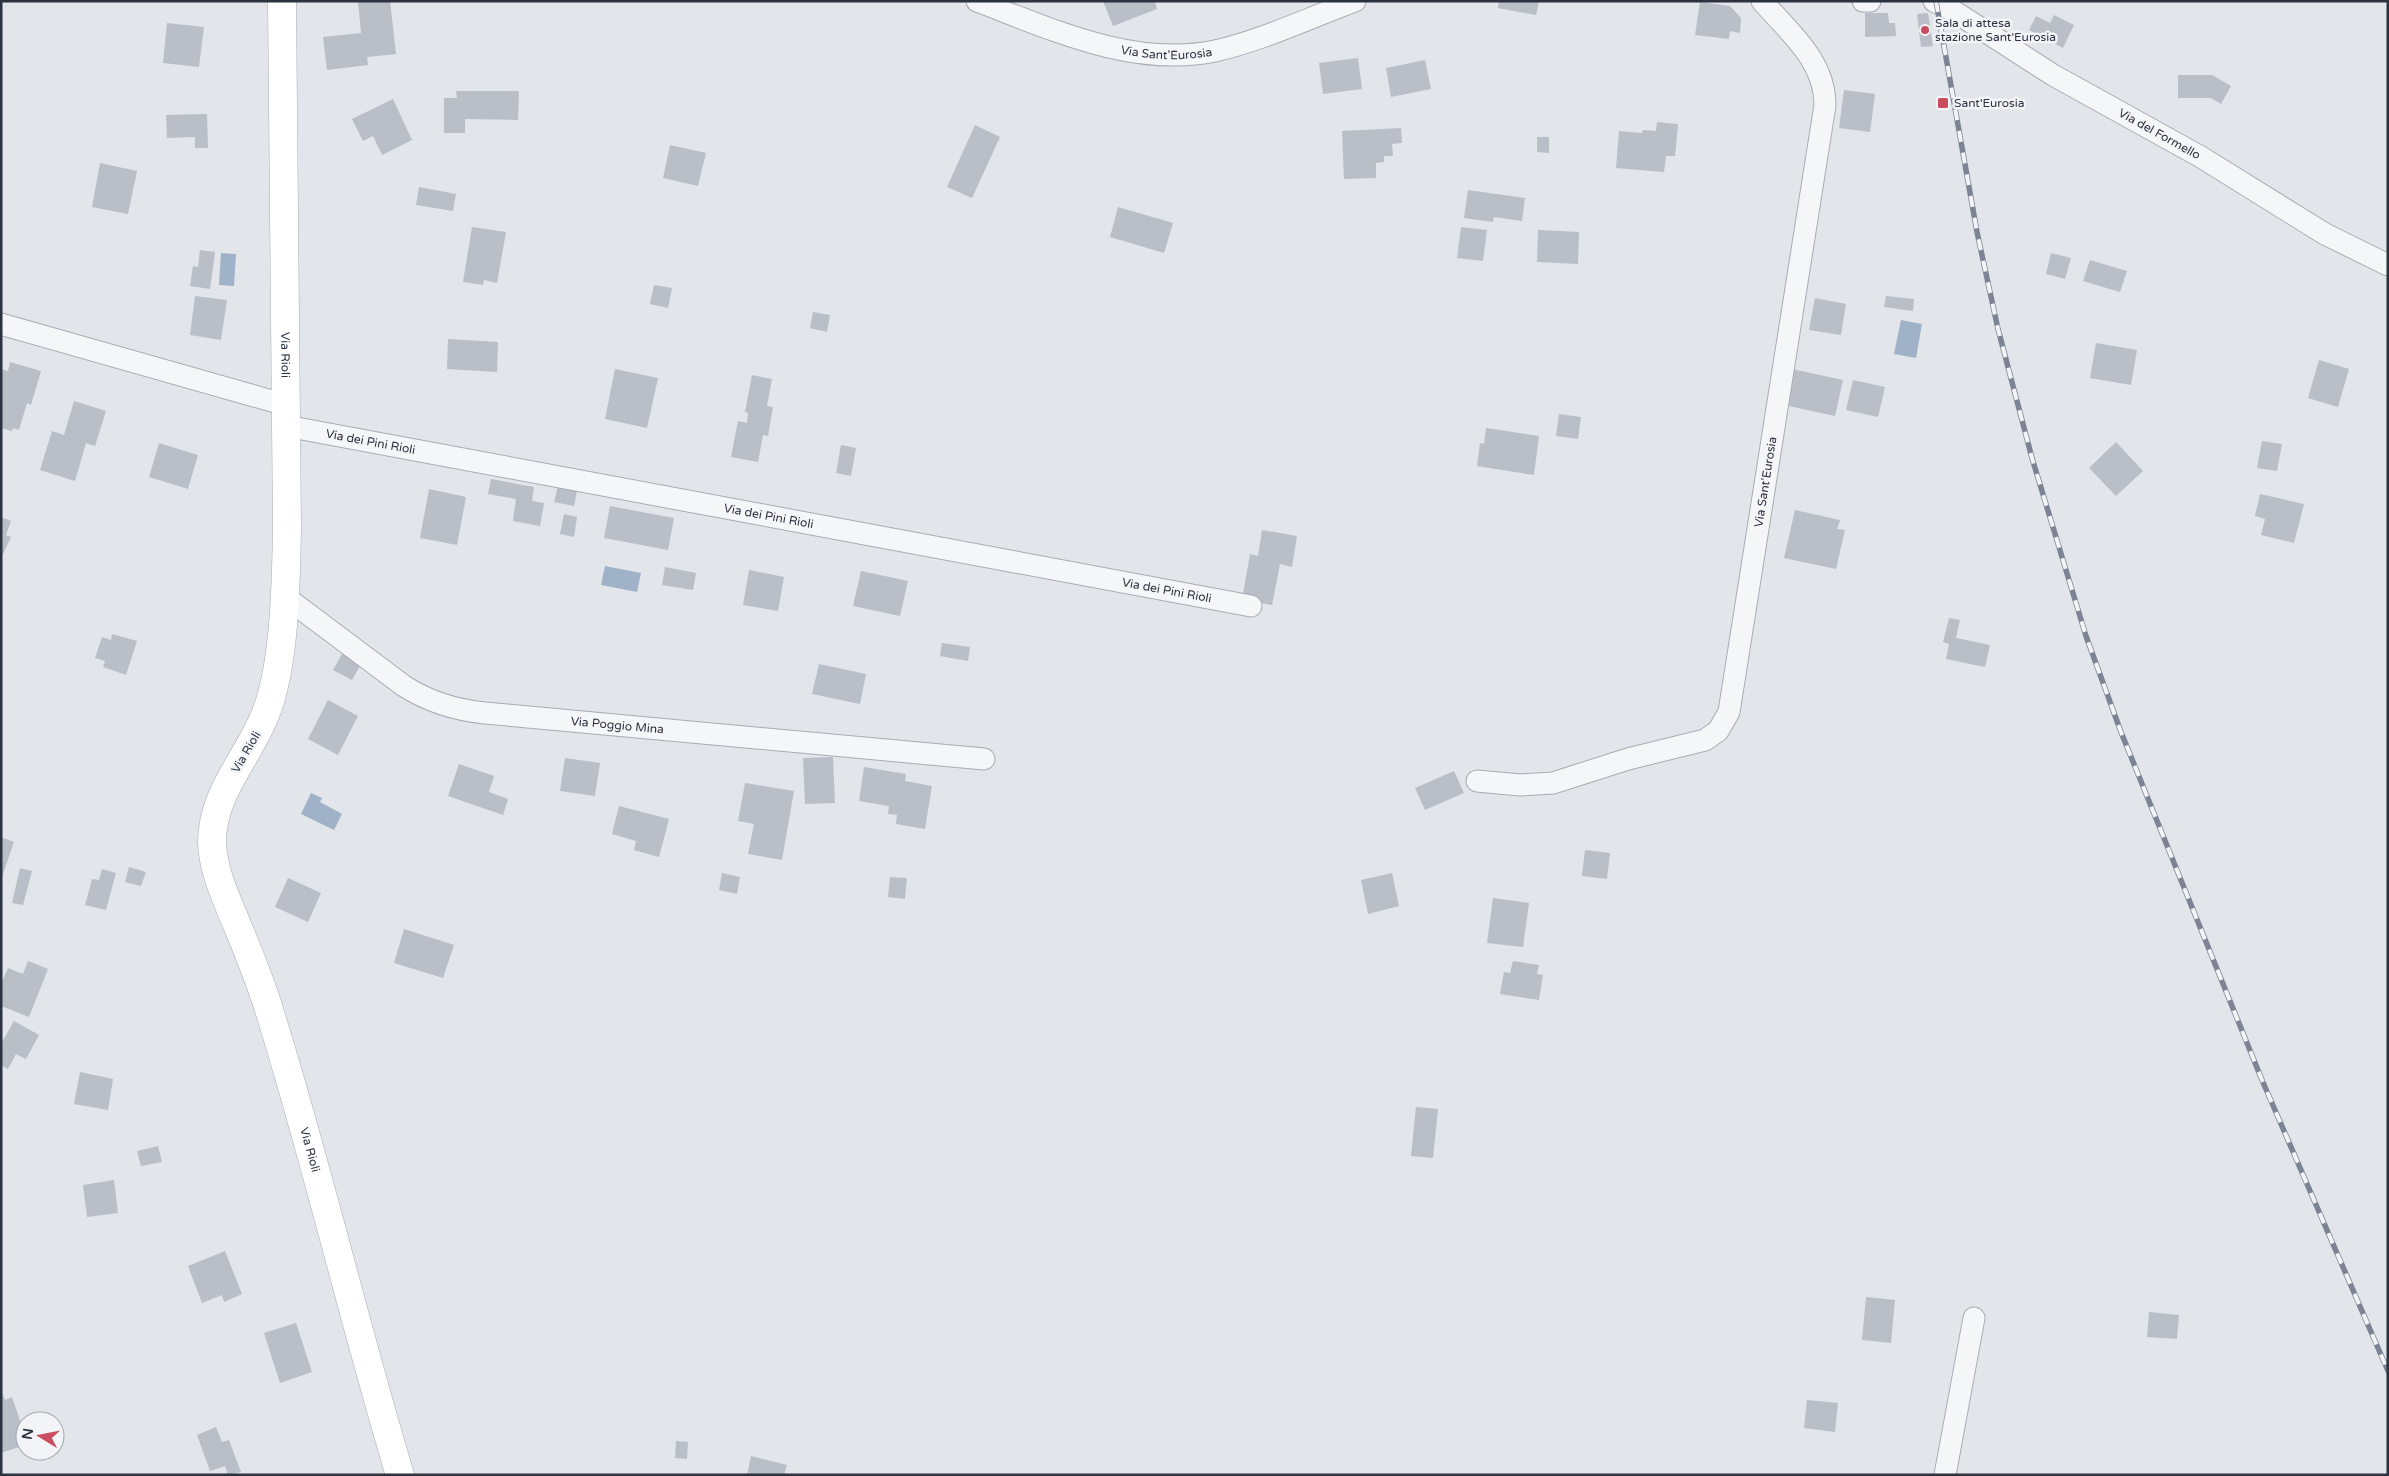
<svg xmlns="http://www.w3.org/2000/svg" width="2389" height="1476" font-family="'Varela Round',sans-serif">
	<rect width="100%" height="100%" fill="#e2e5ea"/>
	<path fill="#9fb2c8" d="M 221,253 L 236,254 L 234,286 L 219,285 Z
		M 1901,320 L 1922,324 L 1916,358 L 1894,354 Z
		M 605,566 L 641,573 L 637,592 L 601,585 Z
		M 311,793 L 322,798 L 320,802 L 342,814 L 334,830 L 301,814 Z"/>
	<path fill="#b9bec7" d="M 358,1 L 390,1 L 396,54 L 367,57 L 368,65 L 327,70 L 323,37 L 361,33 Z
		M 1103,1 L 1155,1 L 1157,9 L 1113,26 Z
		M 1499,1 L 1539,1 L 1536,15 L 1498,8 Z
		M 1700,2 L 1730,6 L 1741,18 L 1740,33 L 1730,31 L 1729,39 L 1695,35 Z
		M 1865,13 L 1888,13 L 1889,23 L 1895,23 L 1896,36 L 1865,37 Z
		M 1928,13 L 1933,46 L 1921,47 L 1917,14 Z
		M 2054,15 L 2074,25 L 2063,48 L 2029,30 L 2036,16 L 2050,23 Z
		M 167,23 L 204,27 L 199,67 L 163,63 Z
		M 1358,58 L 1362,89 L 1323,94 L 1319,63 Z
		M 1425,60 L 1431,89 L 1391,97 L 1386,68 Z
		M 2178,75 L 2212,75 L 2231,86 L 2221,104 L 2211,98 L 2178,98 Z
		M 1844,90 L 1875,94 L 1870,132 L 1839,128 Z
		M 456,91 L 519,91 L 518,120 L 465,119 L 465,133 L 444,133 L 444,98 L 457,98 Z
		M 393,99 L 412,140 L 382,155 L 373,136 L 363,141 L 352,119 Z
		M 207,114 L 208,148 L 195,148 L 195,137 L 167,138 L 166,115 Z
		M 1657,122 L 1678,124 L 1675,156 L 1666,156 L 1664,172 L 1616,168 L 1619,131 L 1642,133 L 1643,130 L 1656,131 Z
		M 975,125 L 1000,137 L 972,198 L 947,187 Z
		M 1401,128 L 1402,143 L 1392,144 L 1393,156 L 1384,156 L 1384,162 L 1376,163 L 1376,178 L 1344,179 L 1342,131 Z
		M 1537,137 L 1549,137 L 1549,153 L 1537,152 Z
		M 670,145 L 706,153 L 698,186 L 663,178 Z
		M 100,163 L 137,171 L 128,214 L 92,207 Z
		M 419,187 L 456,194 L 453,211 L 416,205 Z
		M 1468,190 L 1525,198 L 1522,221 L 1494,217 L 1493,222 L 1464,218 Z
		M 1118,207 L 1173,223 L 1164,253 L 1110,237 Z
		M 472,227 L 506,232 L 497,283 L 484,280 L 483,285 L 463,282 Z
		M 1461,227 L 1487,230 L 1483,261 L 1457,258 Z
		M 1538,230 L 1579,232 L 1578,264 L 1537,262 Z
		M 200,250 L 215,252 L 210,289 L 190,286 L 193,266 L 198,267 Z
		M 2051,253 L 2071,258 L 2065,279 L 2046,274 Z
		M 2090,260 L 2127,271 L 2120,292 L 2083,281 Z
		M 654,285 L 672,288 L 668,308 L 650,304 Z
		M 195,296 L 227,300 L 221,340 L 190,335 Z
		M 1886,296 L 1914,299 L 1913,311 L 1884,307 Z
		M 1815,298 L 1846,304 L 1841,335 L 1809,330 Z
		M 813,312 L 830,315 L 827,332 L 810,328 Z
		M 448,339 L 498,342 L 497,372 L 447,369 Z
		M 2096,343 L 2137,350 L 2131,385 L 2090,378 Z
		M 2319,360 L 2349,369 L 2338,407 L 2308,398 Z
		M 10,362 L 41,371 L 31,405 L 27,403 L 19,430 L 13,428 L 12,431 L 1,428 L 1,369 L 8,371 Z
		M 615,369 L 658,378 L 647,428 L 605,419 Z
		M 1792,369 L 1843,380 L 1835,416 L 1784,405 Z
		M 752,375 L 772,379 L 767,406 L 773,407 L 768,436 L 763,435 L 758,462 L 731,457 L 738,421 L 747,423 L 748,413 L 745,412 Z
		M 1853,380 L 1885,387 L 1878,417 L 1846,410 Z
		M 74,401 L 106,411 L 95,446 L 86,443 L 75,481 L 40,470 L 52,431 L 64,435 Z
		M 1559,414 L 1581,417 L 1578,439 L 1556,436 Z
		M 1486,428 L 1539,436 L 1534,475 L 1477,466 L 1480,443 L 1484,444 Z
		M 2262,441 L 2282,444 L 2277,471 L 2257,468 Z
		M 2116,442 L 2143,471 L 2116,496 L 2089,468 Z
		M 159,443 L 198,455 L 188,489 L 149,477 Z
		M 841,445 L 856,448 L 851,476 L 836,473 Z
		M 491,479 L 534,487 L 532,501 L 544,503 L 540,526 L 513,521 L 516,499 L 488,494 Z
		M 558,486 L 577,490 L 574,506 L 554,502 Z
		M 429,489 L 466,497 L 457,545 L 420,538 Z
		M 2260,494 L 2304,504 L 2294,543 L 2261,535 L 2265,519 L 2255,516 Z
		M 610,506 L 674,518 L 668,550 L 604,538 Z
		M 1795,510 L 1840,520 L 1837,529 L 1845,530 L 1836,569 L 1784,558 Z
		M 564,514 L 577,517 L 574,537 L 560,534 Z
		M 1,517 L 11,521 L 6,535 L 11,537 L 3,554 L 1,554 Z
		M 1262,530 L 1297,536 L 1292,567 L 1280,564 L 1272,605 L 1242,600 L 1250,554 L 1258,556 Z
		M 665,567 L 696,573 L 693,590 L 662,585 Z
		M 749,570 L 784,577 L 778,611 L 743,605 Z
		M 861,571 L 908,581 L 900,616 L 853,606 Z
		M 1949,618 L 1960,620 L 1956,638 L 1990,645 L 1985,667 L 1946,659 L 1949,644 L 1943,642 Z
		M 112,634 L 137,641 L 126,675 L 103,667 L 105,661 L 95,658 L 102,637 L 111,640 Z
		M 942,643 L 970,647 L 968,661 L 940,656 Z
		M 342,654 L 361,664 L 352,680 L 333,670 Z
		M 819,664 L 866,674 L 860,704 L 812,694 Z
		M 328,700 L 358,716 L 338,755 L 308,739 Z
		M 833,757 L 835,803 L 805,804 L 803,758 Z
		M 565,758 L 600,763 L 595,796 L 560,791 Z
		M 459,764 L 494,776 L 489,792 L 508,799 L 503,815 L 448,796 Z
		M 864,767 L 906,774 L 905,781 L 932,786 L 925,829 L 896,824 L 897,815 L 888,814 L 889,806 L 859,801 Z
		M 1454,771 L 1464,793 L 1425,810 L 1415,788 Z
		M 745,783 L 794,791 L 782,860 L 748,854 L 754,824 L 738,821 Z
		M 619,806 L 669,819 L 659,857 L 634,850 L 636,841 L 612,834 Z
		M 1,837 L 14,842 L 2,877 L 1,877 Z
		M 1585,850 L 1610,853 L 1607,879 L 1582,876 Z
		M 129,867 L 146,872 L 141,886 L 125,882 Z
		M 20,868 L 32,871 L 23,905 L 12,903 Z
		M 102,869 L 116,873 L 106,910 L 85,905 L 92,879 L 99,880 Z
		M 722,873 L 740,877 L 737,894 L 719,890 Z
		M 1392,873 L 1399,906 L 1368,914 L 1361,880 Z
		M 890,877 L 907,878 L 905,899 L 888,897 Z
		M 288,878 L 321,893 L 308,922 L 275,907 Z
		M 1493,898 L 1529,903 L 1523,947 L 1487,943 Z
		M 404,929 L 454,945 L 443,978 L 394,963 Z
		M 28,961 L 48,969 L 29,1017 L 1,1006 L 1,984 L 8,968 L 23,974 Z
		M 1513,961 L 1539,965 L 1537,974 L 1543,975 L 1539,1000 L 1500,994 L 1504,972 L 1510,973 Z
		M 14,1021 L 39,1035 L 26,1059 L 16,1054 L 8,1069 L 1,1065 L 1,1044 Z
		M 80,1072 L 113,1079 L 108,1110 L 74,1104 Z
		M 1416,1107 L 1438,1109 L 1433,1158 L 1411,1156 Z
		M 158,1146 L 162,1162 L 141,1166 L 137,1151 Z
		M 114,1180 L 118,1213 L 87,1217 L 83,1185 Z
		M 225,1251 L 242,1294 L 224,1302 L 222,1295 L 202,1303 L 188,1266 Z
		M 1866,1297 L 1895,1300 L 1891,1343 L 1862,1340 Z
		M 2149,1312 L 2179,1315 L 2177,1339 L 2147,1337 Z
		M 296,1323 L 312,1372 L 280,1383 L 264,1333 Z
		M 1,1390 L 5,1400 L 12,1397 L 25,1435 L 25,1445 L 1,1453 Z
		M 1807,1400 L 1838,1403 L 1835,1432 L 1804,1428 Z
		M 216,1427 L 222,1442 L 229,1440 L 241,1472 L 228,1475 L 225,1466 L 210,1471 L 197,1435 Z
		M 676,1441 L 688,1442 L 687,1459 L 675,1458 Z
		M 751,1456 L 787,1465 L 784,1475 L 747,1475 Z"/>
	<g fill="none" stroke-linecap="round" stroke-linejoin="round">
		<g stroke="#a7acb4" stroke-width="23">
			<g id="street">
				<path id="s1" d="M 977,1 C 1051,29 1133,68 1215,51 C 1263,40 1309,18 1355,1"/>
				<path d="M 1863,1 L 1870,1"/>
				<path id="s2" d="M 1934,1 L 1952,10 L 2053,75 L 2201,157 L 2325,234 L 2388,265"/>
				<path d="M 1,324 L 286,405"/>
				<path id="s3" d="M 286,426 L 1251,606"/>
				<path id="s4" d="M 284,596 L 404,686 C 429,702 455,710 485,713 L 984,759"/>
				<path id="s5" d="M 1477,781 L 1520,785 L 1553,783 L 1628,759 L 1705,740 L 1718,731 L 1729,712 L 1825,105 C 1825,61 1790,33 1762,1"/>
				<path d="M 1945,1475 L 1974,1318"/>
			</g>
		</g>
		<g stroke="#a7acb4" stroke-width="29">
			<g id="secondary">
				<path id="s6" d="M 282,1 L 287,528 C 286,581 285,661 267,710 C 251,755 212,791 212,842 C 213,872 227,900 238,927 C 250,956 262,985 271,1016 C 318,1167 354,1323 400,1475"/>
			</g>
		</g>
		<use href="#street" stroke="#f5f6f8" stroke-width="21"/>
		<use href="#secondary" stroke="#fff" stroke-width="28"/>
		<g stroke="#7c8493" stroke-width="5.5">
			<path id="rail" d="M 1936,1 L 1977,232 L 1998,329 L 2032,458 L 2086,636 L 2121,732 L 2262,1080 L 2388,1371"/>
		</g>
		<use href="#rail" stroke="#f2f4f7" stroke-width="4" stroke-dasharray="11" stroke-linecap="butt"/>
	</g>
	<g fill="#c94d5e" stroke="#f2f4f7" stroke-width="2">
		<circle cx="1925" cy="30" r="5"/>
		<rect x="1937" y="97" width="12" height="12" rx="2.5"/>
	</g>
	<g text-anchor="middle" stroke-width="5" stroke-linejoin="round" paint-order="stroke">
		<g font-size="12" fill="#2b3341" stroke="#f2f4f7" text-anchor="start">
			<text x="1935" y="27">Sala di attesa<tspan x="1935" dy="14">stazione Sant'Eurosia</tspan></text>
			<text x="1954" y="107">Sant'Eurosia</text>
		</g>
		<g font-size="12" fill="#2b3341" stroke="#f2f4f7">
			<text dy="4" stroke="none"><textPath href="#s1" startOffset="198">Via Sant'Eurosia</textPath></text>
			<text dy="4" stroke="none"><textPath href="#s2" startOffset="262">Via del Formello</textPath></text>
			<text dy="4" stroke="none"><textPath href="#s6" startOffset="354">Via Rioli</textPath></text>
			<text dy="4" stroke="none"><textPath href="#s3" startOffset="86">Via dei Pini Rioli</textPath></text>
			<text dy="4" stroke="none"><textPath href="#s5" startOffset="505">Via Sant'Eurosia</textPath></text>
			<text dy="4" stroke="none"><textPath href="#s3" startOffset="491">Via dei Pini Rioli</textPath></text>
			<text dy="4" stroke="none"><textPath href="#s3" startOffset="896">Via dei Pini Rioli</textPath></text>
			<text dy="4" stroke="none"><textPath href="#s4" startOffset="369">Via Poggio Mina</textPath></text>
			<text transform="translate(246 752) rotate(-60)" y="4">Via Rioli</text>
			<text dy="4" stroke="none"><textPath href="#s6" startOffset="1179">Via Rioli</textPath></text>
		</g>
	</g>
	<rect width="2389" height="1476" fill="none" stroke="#2b3341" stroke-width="5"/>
	<g transform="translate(40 1436) rotate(280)"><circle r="24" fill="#f2f4f7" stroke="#a2a7ae"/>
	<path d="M0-4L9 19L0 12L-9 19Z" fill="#c94d5e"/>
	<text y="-8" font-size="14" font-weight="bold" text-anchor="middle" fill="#2b3341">N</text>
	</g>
</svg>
